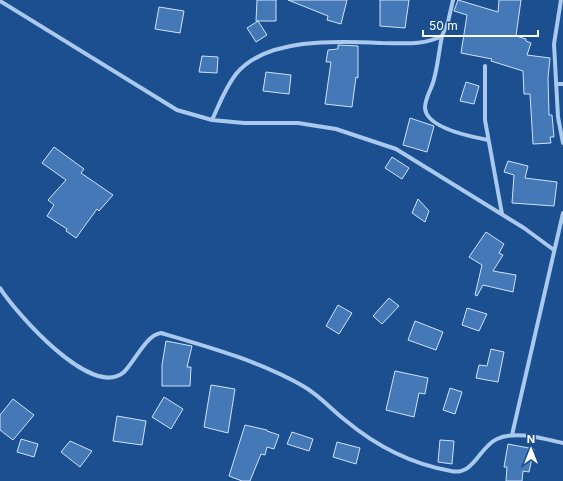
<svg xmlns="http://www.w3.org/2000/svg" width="563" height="481" font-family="Inter,sans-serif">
	<rect width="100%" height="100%" fill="#1b4f8f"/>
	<path fill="#4478b7" stroke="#cfe3fa" d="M 257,0 L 276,0 L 276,21 L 258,21 L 267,35 L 256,42 L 247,28 L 258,21 L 256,21 Z
		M 288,0 L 347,0 L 341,24 L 327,20 L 328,16 Z
		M 380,0 L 409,0 L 405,28 L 380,26 Z
		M 458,0 L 498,12 L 499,0 L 521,0 L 516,36 L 526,39 L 526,41 L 531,43 L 527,55 L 550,58 L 548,78 L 549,115 L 552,115 L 554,137 L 550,137 L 551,143 L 533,144 L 530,94 L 524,94 L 523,71 L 491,61 L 492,59 L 461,53 L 467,15 L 454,11 Z
		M 159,7 L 184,11 L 180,33 L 155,29 Z
		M 338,45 L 358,46 L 358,78 L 356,77 L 352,107 L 325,104 L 331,62 L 326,62 L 328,50 L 338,49 Z
		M 202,56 L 218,57 L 217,73 L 199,72 Z
		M 266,72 L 291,75 L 289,94 L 263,91 Z
		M 466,82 L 479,86 L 474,104 L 460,101 Z
		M 410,118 L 434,126 L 427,152 L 403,145 Z
		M 54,147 L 84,169 L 81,173 L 113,195 L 99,211 L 97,209 L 76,238 L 66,231 L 67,229 L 47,216 L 54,205 L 48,200 L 66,180 L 42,163 Z
		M 392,157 L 409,168 L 402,179 L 385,168 Z
		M 508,161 L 528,166 L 525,178 L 557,182 L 554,206 L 512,203 L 514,175 L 504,172 Z
		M 418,199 L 429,211 L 425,222 L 412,213 Z
		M 486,232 L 504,244 L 499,253 L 503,255 L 493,271 L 516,275 L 513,292 L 483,285 L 477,296 L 475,295 L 482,265 L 469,257 Z
		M 389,298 L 399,306 L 382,324 L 373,316 Z
		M 338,305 L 352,313 L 339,334 L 326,326 Z
		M 467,308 L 487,314 L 479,331 L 462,325 Z
		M 415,321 L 443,332 L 436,350 L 408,340 Z
		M 166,341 L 192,346 L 187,367 L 191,367 L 190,386 L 162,386 L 162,365 Z
		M 491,349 L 504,352 L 498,382 L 476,378 L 479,365 L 487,366 Z
		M 395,371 L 428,378 L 425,394 L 419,393 L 414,417 L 386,410 Z
		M 211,385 L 235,389 L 228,433 L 204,427 Z
		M 450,388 L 462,392 L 455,414 L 443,410 Z
		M 164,397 L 183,409 L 171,429 L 152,417 Z
		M 13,399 L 34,415 L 13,440 L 0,430 L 0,415 Z
		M 117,416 L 146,421 L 142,445 L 113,441 Z
		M 245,425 L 267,430 L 267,431 L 279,435 L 274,449 L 267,447 L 265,455 L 261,454 L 250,481 L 242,481 L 229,476 Z
		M 292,432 L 313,439 L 309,451 L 287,444 Z
		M 21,439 L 38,444 L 34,457 L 17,452 Z
		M 440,440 L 454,441 L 452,464 L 438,462 Z
		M 70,441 L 92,451 L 80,467 L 61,452 Z
		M 337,442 L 360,448 L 356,464 L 333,457 Z
		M 508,444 L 534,449 L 529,472 L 523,471 L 522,481 L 506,481 L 507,467 L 504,467 Z"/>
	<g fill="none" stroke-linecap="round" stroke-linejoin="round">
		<path stroke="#a9c9ee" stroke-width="4" d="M 561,0 L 554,44 L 558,117 L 563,143
			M 0,1 L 177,110 L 212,120 L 244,123 L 298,123 L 336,129 L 396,149 L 524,228 L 554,250
			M 442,36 C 439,50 438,65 434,79 C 432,89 425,97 425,108 C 426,128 472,137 488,140
			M 485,66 L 485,120 L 502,214
			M 556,84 L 563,84
			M 212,120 C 219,105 225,88 236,74 C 266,37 339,41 382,43 C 403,43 422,46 442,36 L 448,22 L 453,0
			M 0,288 C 16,313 92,400 124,372 C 135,361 146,335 161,333 C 209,347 259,361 303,386 C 319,395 331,409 345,420 C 376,446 411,464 451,471 C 474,476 479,447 497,439 C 516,430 544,439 563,443
			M 512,435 L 563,213"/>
	</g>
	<g transform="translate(531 449)" stroke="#1b4f8f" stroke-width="3" paint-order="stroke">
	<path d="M0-3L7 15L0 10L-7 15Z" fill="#ffffff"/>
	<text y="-6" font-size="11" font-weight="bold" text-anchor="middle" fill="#ffffff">N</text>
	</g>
	<path d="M423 30v6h115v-6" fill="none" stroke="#ffffff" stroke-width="2"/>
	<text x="429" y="30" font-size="12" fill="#ffffff" stroke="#1b4f8f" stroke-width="3" paint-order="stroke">50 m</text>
</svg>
